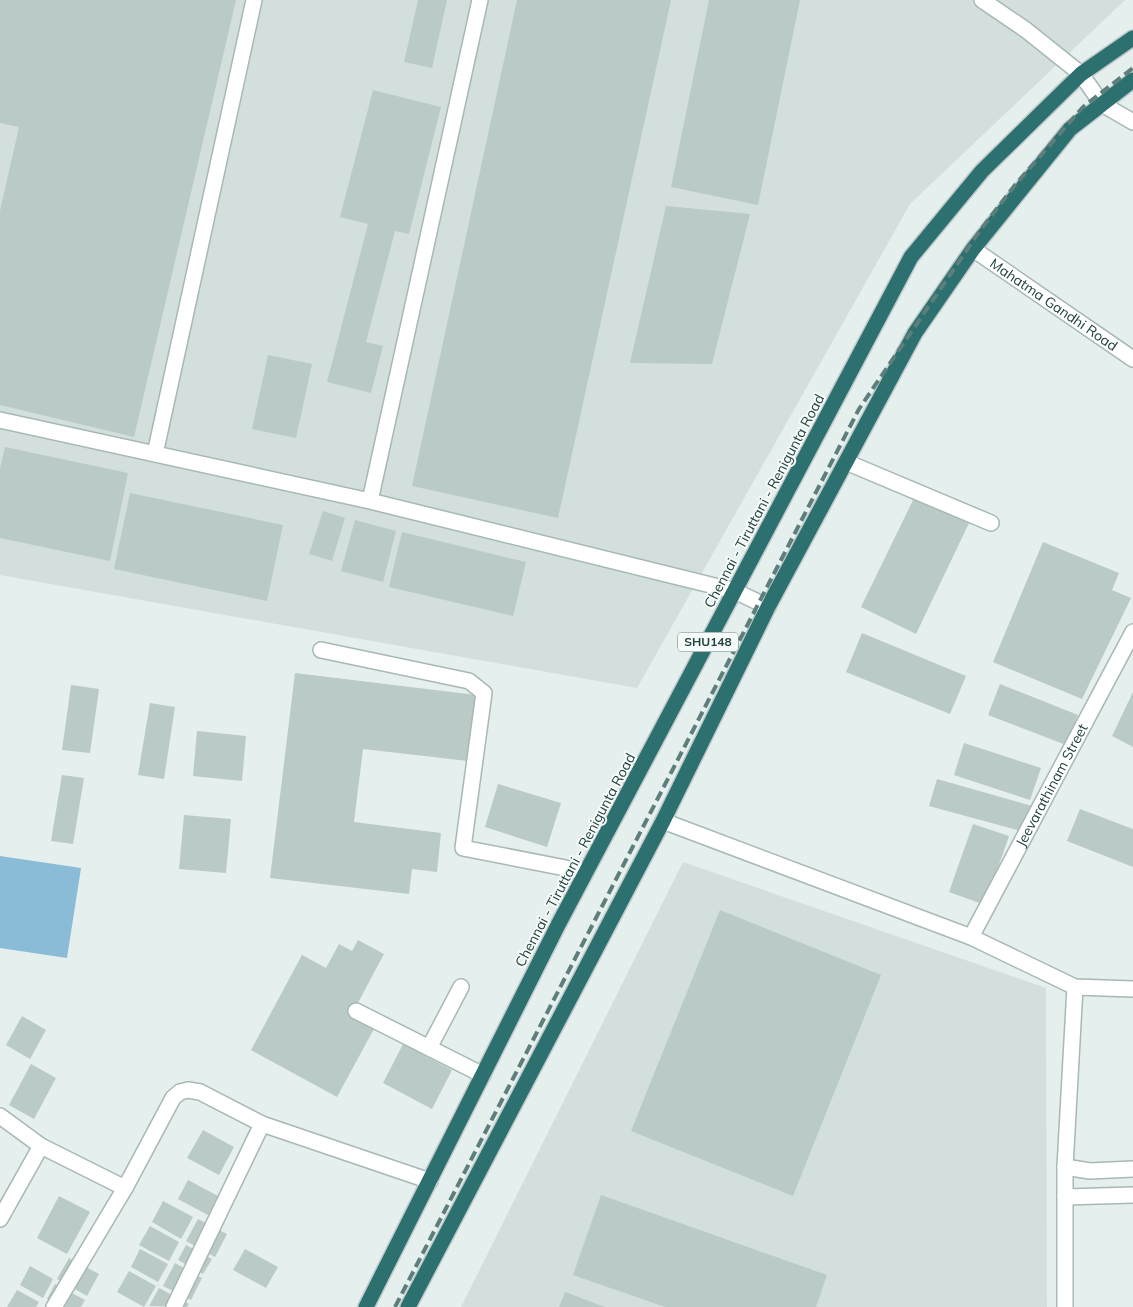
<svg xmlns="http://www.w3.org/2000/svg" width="1133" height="1307" font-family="Mulish,sans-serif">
	<rect width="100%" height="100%" fill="#e5efed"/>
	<path fill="#d3dfdc" d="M 0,0 L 1125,0 L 910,204 L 637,688 L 0,575 Z
		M 683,862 L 1046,988 L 1047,1307 L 461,1307 Z"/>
	<path fill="#8abcd7" d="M 0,856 L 81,868 L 67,958 L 0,948 Z"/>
	<path fill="#bacac6" d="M 0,0 L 236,0 L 134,437 L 0,405 L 0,211 L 19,127 L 0,123 Z
		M 418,0 L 447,0 L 432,68 L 404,62 Z
		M 517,0 L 671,0 L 558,518 L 412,486 Z
		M 709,0 L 800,0 L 758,205 L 671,187 Z
		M 373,90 L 441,107 L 409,234 L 395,231 L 366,342 L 383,346 L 371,393 L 327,382 L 368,224 L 340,217 Z
		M 666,206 L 750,214 L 712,364 L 630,363 Z
		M 268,355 L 312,364 L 296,438 L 252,429 Z
		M 5,447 L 128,473 L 110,561 L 0,538 L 0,469 Z
		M 130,493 L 283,525 L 267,601 L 114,569 Z
		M 916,494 L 970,521 L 916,634 L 861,607 Z
		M 323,511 L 345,518 L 332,561 L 309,554 Z
		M 355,520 L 396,531 L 383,582 L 341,571 Z
		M 402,532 L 526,562 L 513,616 L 389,587 Z
		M 1043,542 L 1119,573 L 1112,590 L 1131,598 L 1082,699 L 993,662 Z
		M 862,633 L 966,676 L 950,714 L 846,672 Z
		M 295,673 L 476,695 L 468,761 L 363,749 L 354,822 L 441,833 L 437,872 L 412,869 L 409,894 L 270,878 Z
		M 1000,684 L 1078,715 L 1066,745 L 988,715 Z
		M 71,685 L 99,689 L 90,753 L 62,750 Z
		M 1133,692 L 1133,747 L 1112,736 Z
		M 150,703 L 175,707 L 164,779 L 138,775 Z
		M 197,731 L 246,736 L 242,781 L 193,776 Z
		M 964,743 L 1041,768 L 1030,800 L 954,775 Z
		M 62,775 L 84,778 L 73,844 L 51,841 Z
		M 937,779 L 1032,806 L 1024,832 L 929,806 Z
		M 498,784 L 561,803 L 547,847 L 485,827 Z
		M 1080,809 L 1133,829 L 1133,867 L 1067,841 Z
		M 184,815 L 231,819 L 226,873 L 179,869 Z
		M 973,824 L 1009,836 L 985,905 L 949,892 Z
		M 720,910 L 881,975 L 793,1196 L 631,1131 Z
		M 358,940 L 384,954 L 352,1014 L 375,1027 L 337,1097 L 251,1050 L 302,955 L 326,968 L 339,944 L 352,951 Z
		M 22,1016 L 46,1030 L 30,1059 L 6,1045 Z
		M 403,1044 L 452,1070 L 432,1109 L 383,1083 Z
		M 31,1064 L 56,1078 L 34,1119 L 9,1105 Z
		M 203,1130 L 234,1147 L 219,1175 L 187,1158 Z
		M 188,1180 L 218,1196 L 208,1215 L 178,1199 Z
		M 601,1195 L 827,1275 L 816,1307 L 665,1307 L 573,1275 Z
		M 59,1196 L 90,1212 L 67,1254 L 37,1238 Z
		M 163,1201 L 193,1217 L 181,1239 L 152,1222 Z
		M 198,1219 L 227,1234 L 215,1257 L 186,1241 Z
		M 150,1226 L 179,1242 L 169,1261 L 139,1245 Z
		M 186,1245 L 212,1259 L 203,1274 L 178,1260 Z
		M 140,1249 L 168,1264 L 158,1282 L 131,1267 Z
		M 245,1249 L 278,1267 L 266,1288 L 233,1270 Z
		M 69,1258 L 99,1274 L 87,1296 L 57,1279 Z
		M 175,1263 L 202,1278 L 191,1300 L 163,1286 Z
		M 30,1266 L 53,1279 L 43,1298 L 20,1285 Z
		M 129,1271 L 156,1286 L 144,1307 L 117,1292 Z
		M 55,1284 L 85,1300 L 81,1307 L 62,1307 L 47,1299 Z
		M 159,1288 L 189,1304 L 187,1307 L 149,1306 Z
		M 17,1290 L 39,1302 L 36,1307 L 7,1307 Z
		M 565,1292 L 605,1307 L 559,1307 Z"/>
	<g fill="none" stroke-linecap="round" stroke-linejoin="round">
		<g stroke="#a7b8b6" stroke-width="18">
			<path id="lane" d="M 480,0 L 370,501 L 735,591 L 768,607
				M 982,0 L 1026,30 L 1081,74 L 1102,104 L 1133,122
				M 0,420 L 370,501
				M 155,454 L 254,0
				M 321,650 L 469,681 L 484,693 L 463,848 L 586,872
				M 356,1011 L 483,1075
				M 429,1048 L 461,987"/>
		</g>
		<g stroke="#a7b8b6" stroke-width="18">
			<g id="street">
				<path id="s1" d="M 973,249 L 1133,359"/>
				<path d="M 846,462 L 991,523"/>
				<path d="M 663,821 L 971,937 L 1075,987 L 1133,989"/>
				<path id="s2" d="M 971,937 L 1133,632"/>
				<path d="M 0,1116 L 41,1146 L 125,1188 L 173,1098 L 180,1092 L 188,1090 L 200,1092 L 262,1124 L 430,1181"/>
				<path d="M 1065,1167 L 1090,1171 L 1133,1169"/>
				<path d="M 1065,1197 L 1133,1195"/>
				<path d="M 0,1219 L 41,1146"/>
				<path d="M 54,1307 L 125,1188"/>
				<path d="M 174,1307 L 262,1124"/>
				<path d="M 1065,1307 L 1065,1167 L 1075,987"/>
			</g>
		</g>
		<g stroke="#c1caca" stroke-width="18">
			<path id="highway" d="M 366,1307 L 558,925 L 911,257 L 982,171 L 1081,74 L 1133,38
				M 408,1307 L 663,821 L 768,607 L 915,333 L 973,249 L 1070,129 L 1133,80"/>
		</g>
		<use href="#lane" stroke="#fff" stroke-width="15"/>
		<use href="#street" stroke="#fff" stroke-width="15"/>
		<use href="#highway" stroke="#2c7170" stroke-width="15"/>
		<path stroke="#5d7e7b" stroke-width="4" stroke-dasharray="10 5" stroke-linecap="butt" d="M 395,1307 L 859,409 L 979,232 L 1015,185 L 1083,107 L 1133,68"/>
	</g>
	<g text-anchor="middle" stroke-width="4" stroke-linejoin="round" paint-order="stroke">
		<rect fill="#f6fbf9" stroke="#627a78" stroke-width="1" x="678" y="632.5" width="60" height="19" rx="4"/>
		<g font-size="12" font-weight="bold" fill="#224340">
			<text x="708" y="646">SHU148</text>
		</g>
		<g font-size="14" fill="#224340" stroke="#f6fbf9">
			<text dy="5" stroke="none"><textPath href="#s1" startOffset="98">Mahatma Gandhi Road</textPath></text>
			<text transform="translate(764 501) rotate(-62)" y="5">Chennai - Tiruttani - Renigunta Road</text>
			<text dy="5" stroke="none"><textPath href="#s2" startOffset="172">Jeevarathinam Street</textPath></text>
			<text transform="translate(575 860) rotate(-62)" y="5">Chennai - Tiruttani - Renigunta Road</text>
		</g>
	</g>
</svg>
